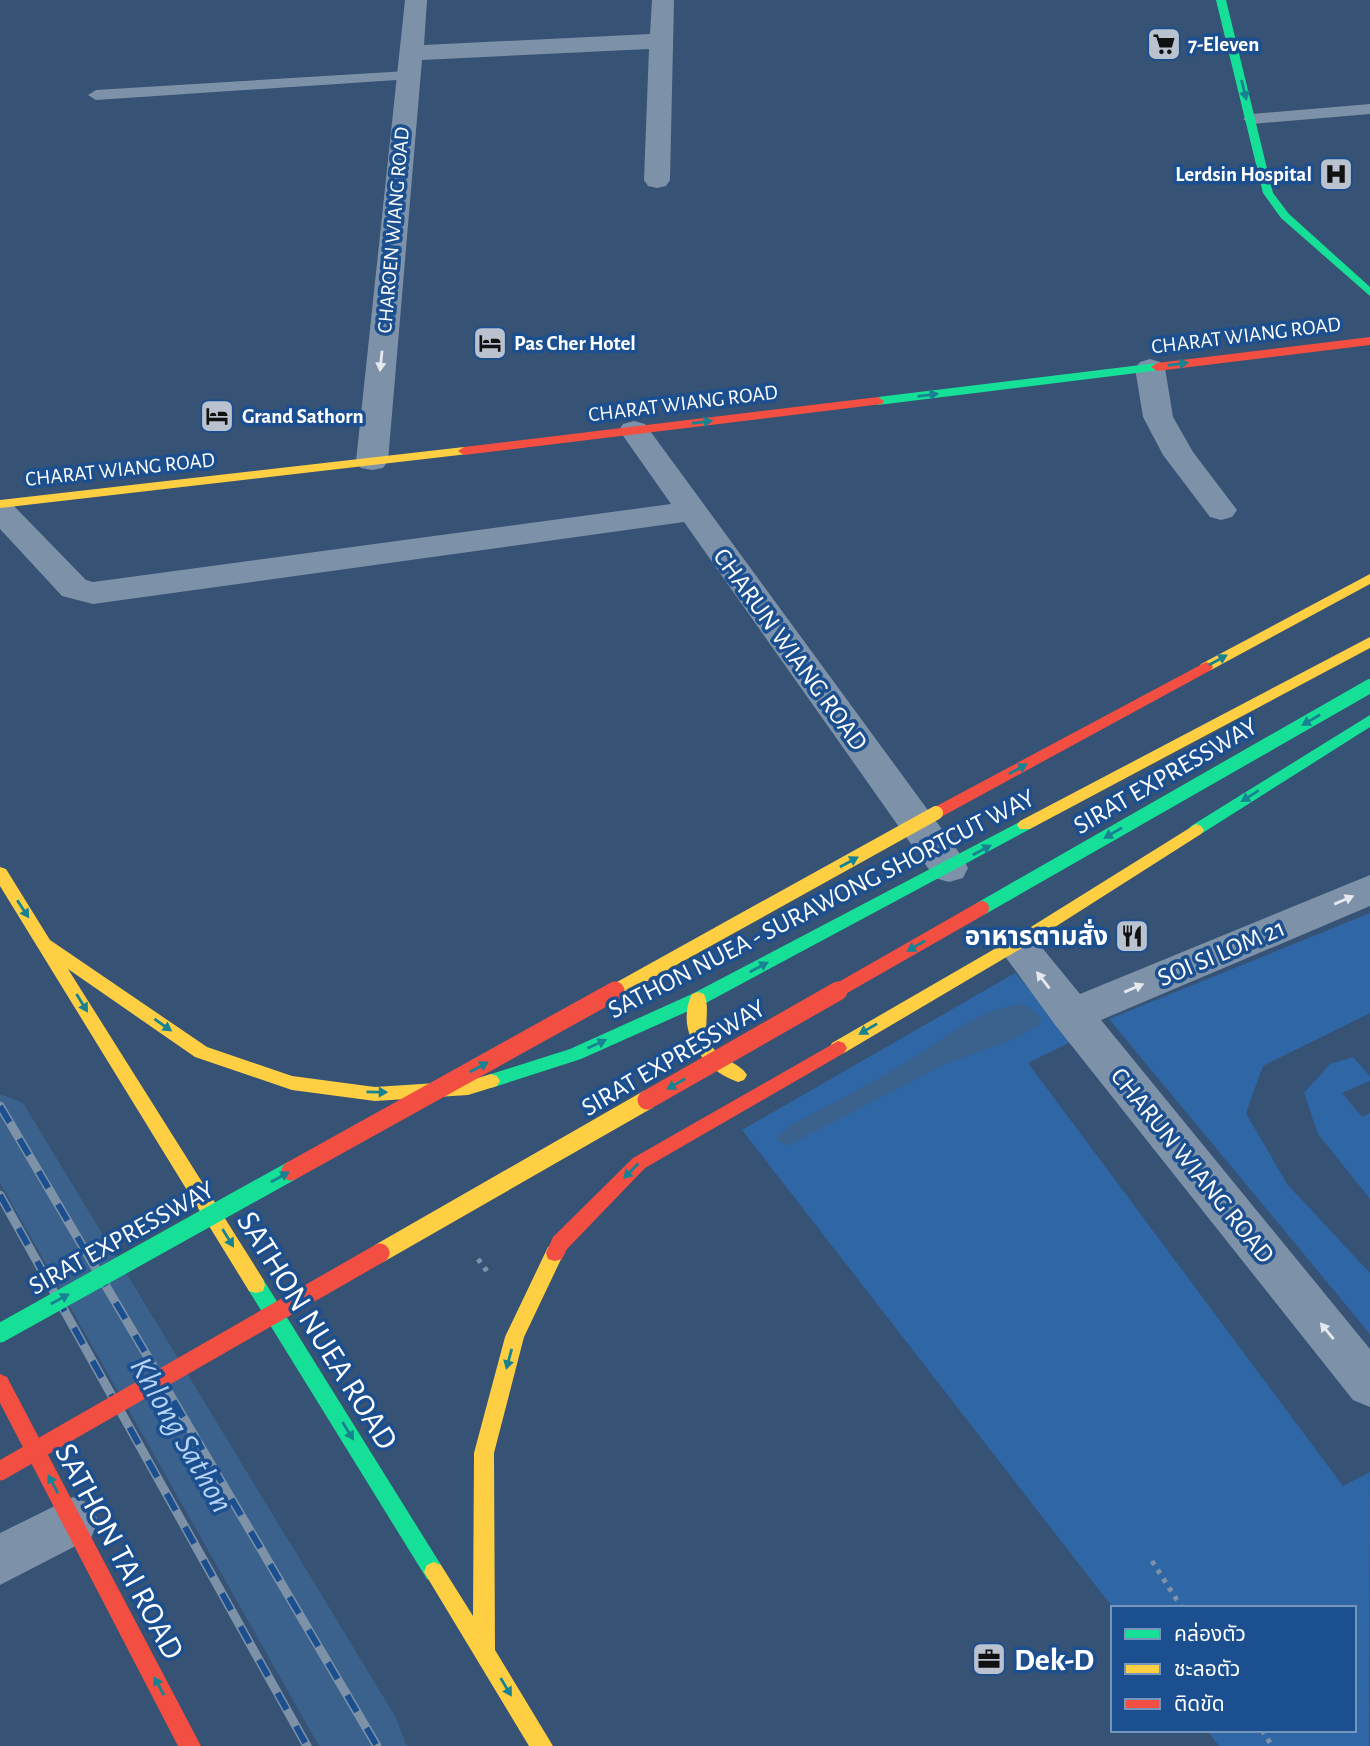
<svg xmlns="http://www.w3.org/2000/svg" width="1370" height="1746" font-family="'Alegreya Sans','Noto Sans Thai',sans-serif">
	<rect width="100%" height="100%" fill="#365274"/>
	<path fill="#2f66a5" d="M 1370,913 L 1370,1013 L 1263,1066 L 1246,1113 L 1287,1184 L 1370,1273 L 1370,1334 L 1109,1019 Z
		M 1015,973 L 1075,1040 L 1028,1063 L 1343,1486 L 1370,1472 L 1369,1746 L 1219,1746 L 1207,1730 L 1354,1730 L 1354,1608 L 1113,1608 L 742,1130 Z
		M 1353,1057 L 1370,1076 L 1370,1081 L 1342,1093 L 1362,1117 L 1370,1113 L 1370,1199 L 1318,1134 L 1304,1093 L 1330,1064 Z"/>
	<path fill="#3b618d" d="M 1024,1004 L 1041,1017 L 1040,1025 L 1007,1042 L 947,1063 L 787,1146 L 776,1139 L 791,1125 C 829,1105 868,1085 905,1063 C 942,1041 979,1007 1024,1004 Z"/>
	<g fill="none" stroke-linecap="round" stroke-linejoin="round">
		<path fill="#3b618d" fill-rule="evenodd" d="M 0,1094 L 23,1103 L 395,1716 L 407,1746 L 319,1746 L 0,1183 Z"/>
		<path stroke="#7d92a8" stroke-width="5" stroke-dasharray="4.5 6" stroke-linecap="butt" d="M 478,1259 L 489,1274
			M 1152,1561 L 1182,1608
			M 1262,1730 L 1272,1746"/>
		<path fill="#7d92a8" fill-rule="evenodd" d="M 407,71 L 412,73 L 415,76 L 412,79 L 96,100 L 88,95 L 96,90 Z
			M 1370,104 L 1370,114 L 1251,124 L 1243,119 L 1251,114 Z"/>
		<path fill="#7d92a8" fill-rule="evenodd" d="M 405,0 L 427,0 L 424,45 L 650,34 L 652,0 L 674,0 L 670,180 L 666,186 L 657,188 L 648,186 L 644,180 L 649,49 L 422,60 L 388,461 L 383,468 L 372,470 L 361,468 L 356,461 Z
			M 1150,359 L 1160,362 L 1165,368 L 1173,417 L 1193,452 L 1237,510 L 1232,517 L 1221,520 L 1210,517 L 1163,455 L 1143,417 L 1135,368 L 1140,362 Z
			M 634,421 L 645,424 L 963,858 L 968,868 L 963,878 L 949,882 L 935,878 L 684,522 L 93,604 L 62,596 L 0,529 L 0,500 L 11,503 L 86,580 L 93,582 L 671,504 L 619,430 L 623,424 Z
			M 1370,875 L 1370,906 L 1101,1020 L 1370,1349 L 1370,1407 L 1353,1400 L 1056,1026 L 996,944 L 1002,933 L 1016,929 L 1030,933 L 1080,994 Z
			M 73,1497 L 91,1504 L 98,1521 L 91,1538 L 0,1585 L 0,1533 Z"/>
		<path fill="#16e098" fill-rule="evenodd" d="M 1216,0 L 1226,0 L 1273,193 L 1289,214 L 1370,287 L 1370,296 L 1281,218 L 1263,193 Z
			M 1157,363 L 1163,367 L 1161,370 L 878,405 L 872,401 L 878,397 Z
			M 1370,715 L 1370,727 L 1201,834 L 1191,834 L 1188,830 L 1191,826 Z
			M 1025,819 L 1033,825 L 1030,829 L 704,1004 L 581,1059 L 491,1088 L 485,1086 L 482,1081 L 485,1076 L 570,1049 L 692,994 Z
			M 256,1277 L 263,1279 L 441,1565 L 444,1572 L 441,1579 L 434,1582 L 427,1579 L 249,1291 L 247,1285 L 249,1279 Z"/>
		<path fill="#ffcf43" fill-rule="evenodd" d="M 464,447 L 470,451 L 468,454 L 0,508 L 0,500 Z
			M 1370,574 L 1370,584 L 1211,670 L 1206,672 L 1199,667 L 1201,664 Z
			M 1370,637 L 1370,648 L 1030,829 L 1020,829 L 1017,825 L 1020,821 Z
			M 1196,824 L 1201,826 L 1204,830 L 1201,834 L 1022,948 L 844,1053 L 838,1055 L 832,1053 L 829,1048 L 832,1043 L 1010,940 Z
			M 0,867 L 6,869 L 50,940 L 207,1047 L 292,1076 L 375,1087 L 468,1081 L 491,1074 L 497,1076 L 500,1081 L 497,1086 L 468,1095 L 375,1101 L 292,1090 L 195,1057 L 68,969 L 263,1279 L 265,1285 L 263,1291 L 256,1293 L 249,1291 L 0,886 Z
			M 698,992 L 704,994 C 711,1008 702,1027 710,1043 C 718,1060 740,1062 747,1075 L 744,1080 L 738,1082 C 704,1071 674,1031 692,994 Z
			M 555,1245 L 562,1247 L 564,1253 L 524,1337 L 494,1453 L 495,1650 L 553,1746 L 529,1746 L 424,1572 L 427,1565 L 434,1562 L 441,1565 L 473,1616 L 474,1453 L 505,1337 L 548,1247 Z"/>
		<path fill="#f24e42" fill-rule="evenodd" d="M 1370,337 L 1370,345 L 1157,371 L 1151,367 L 1157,363 Z
			M 878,397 L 884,401 L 882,404 L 464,455 L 458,451 L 464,447 Z
			M 1206,662 L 1211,664 L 1213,667 L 1211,670 L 941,817 L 936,819 L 928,813 L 931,809 Z
			M 838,1041 L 844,1043 L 847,1048 L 844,1053 L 645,1168 L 567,1249 L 562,1259 L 555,1261 L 548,1259 L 546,1253 L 553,1237 L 633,1158 Z
			M 0,1374 L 7,1377 L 201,1746 L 178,1746 L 0,1403 Z"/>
		<g stroke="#7e92a7" stroke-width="9">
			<path id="rail" d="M 0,1106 L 377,1746
				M 0,1195 L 307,1746"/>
		</g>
		<use href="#rail" stroke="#1b4f8f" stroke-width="6" stroke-dasharray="19" stroke-linecap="butt"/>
		<path stroke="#16e098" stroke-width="14" d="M 982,908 L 1370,686"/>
		<path stroke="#16e098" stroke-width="19" d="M 0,1333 L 291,1171"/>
		<path stroke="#ffcf43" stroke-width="14" d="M 615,991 L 936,813"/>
		<path stroke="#ffcf43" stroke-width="19" d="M 380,1253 L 647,1100"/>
		<path stroke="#f24e42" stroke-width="14" d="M 613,992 L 615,991
			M 835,992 L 982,908"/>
		<path stroke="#f24e42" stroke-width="19" d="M 647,1100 L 838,991
			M 291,1171 L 615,991
			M 0,1471 L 380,1253"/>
	</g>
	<defs><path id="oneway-solid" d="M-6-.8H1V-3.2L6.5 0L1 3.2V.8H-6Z" transform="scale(1.75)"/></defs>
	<g fill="#198292">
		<use href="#oneway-solid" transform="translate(1244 90) rotate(76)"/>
		<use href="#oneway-solid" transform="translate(1178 364) rotate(-7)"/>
		<use href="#oneway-solid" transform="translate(928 395) rotate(-7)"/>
		<use href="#oneway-solid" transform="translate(702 422) rotate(-7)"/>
		<use href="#oneway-solid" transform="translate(1218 660) rotate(-29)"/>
		<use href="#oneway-solid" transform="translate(1311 720) rotate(150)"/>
		<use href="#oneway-solid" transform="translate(1018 769) rotate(-29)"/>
		<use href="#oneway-solid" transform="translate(1250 796) rotate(148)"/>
		<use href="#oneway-solid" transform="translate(1113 833) rotate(150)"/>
		<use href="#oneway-solid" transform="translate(982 850) rotate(-28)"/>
		<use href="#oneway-solid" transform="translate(849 862) rotate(-29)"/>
		<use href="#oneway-solid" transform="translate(23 909) rotate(57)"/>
		<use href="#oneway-solid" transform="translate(916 946) rotate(150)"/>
		<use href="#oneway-solid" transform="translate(759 967) rotate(-28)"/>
		<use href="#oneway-solid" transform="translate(82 1003) rotate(58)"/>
		<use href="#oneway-solid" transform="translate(163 1025) rotate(35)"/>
		<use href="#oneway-solid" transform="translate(868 1029) rotate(150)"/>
		<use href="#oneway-solid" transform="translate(597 1044) rotate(-24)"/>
		<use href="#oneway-solid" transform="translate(479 1067) rotate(-29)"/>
		<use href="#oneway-solid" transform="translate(676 1084) rotate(150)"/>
		<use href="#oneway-solid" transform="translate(377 1092) rotate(1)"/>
		<use href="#oneway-solid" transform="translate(631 1171) rotate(135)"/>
		<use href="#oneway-solid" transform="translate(280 1177) rotate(-29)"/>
		<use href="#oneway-solid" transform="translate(228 1238) rotate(58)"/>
		<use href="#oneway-solid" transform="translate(60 1299) rotate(-29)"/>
		<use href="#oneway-solid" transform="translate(509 1359) rotate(105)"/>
		<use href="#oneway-solid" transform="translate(348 1431) rotate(58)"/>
		<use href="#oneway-solid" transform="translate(53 1484) rotate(-118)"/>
		<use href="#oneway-solid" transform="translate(159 1686) rotate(-118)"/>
		<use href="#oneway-solid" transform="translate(506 1687) rotate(59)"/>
	</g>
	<g fill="#e5e9ee">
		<use href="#oneway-solid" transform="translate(381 361) rotate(96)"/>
		<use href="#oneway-solid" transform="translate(1344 900) rotate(-23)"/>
		<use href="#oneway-solid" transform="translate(1043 980) rotate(-128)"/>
		<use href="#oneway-solid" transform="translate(1134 988) rotate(-23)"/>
		<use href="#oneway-solid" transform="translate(1327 1331) rotate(-129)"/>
	</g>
	<defs>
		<g id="supermarket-square" transform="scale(1.75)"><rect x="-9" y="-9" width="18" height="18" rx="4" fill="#b9c2ce" stroke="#1b4f8f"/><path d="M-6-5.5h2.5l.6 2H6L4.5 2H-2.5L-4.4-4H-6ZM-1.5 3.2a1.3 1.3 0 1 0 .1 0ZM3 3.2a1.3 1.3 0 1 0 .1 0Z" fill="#111"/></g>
		<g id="hospital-square" transform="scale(1.75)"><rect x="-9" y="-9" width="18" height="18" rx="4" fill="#b9c2ce" stroke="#1b4f8f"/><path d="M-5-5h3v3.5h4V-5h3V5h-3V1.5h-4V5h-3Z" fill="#111"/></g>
		<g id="hotel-square" transform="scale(1.75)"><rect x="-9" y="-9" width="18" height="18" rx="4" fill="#b9c2ce" stroke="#1b4f8f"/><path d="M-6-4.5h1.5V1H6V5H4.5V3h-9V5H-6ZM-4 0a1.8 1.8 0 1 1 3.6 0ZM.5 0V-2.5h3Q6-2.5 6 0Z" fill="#111"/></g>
		<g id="restaurant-square" transform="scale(1.75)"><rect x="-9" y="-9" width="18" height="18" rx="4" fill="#b9c2ce" stroke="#1b4f8f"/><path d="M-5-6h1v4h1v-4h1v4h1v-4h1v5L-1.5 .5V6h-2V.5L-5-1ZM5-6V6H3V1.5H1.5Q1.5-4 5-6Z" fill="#111"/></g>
		<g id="office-square" transform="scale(1.75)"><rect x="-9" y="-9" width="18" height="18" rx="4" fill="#b9c2ce" stroke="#1b4f8f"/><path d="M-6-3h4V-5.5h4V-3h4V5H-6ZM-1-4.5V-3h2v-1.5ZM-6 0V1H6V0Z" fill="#111"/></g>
	</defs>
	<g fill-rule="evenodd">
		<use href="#supermarket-square" x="1164" y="44"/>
		<use href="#hospital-square" x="1336" y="174"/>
		<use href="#hotel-square" x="490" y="343"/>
		<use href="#hotel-square" x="217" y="416"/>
		<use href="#restaurant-square" x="1132" y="936"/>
		<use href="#office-square" x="989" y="1659"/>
	</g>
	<g text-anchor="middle" stroke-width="7" stroke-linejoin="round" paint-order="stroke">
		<g font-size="21" font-weight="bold" fill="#fff" stroke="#1b4f8f" text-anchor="start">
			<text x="1188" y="51">7-Eleven</text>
			<text x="1312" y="181" text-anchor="end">Lerdsin Hospital</text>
			<text x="514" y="350">Pas Cher Hotel</text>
			<text x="242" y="423">Grand Sathorn</text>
		</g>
		<g font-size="21" fill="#fff" stroke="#1b4f8f">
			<text transform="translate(393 230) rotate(-85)" y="7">CHAROEN WIANG ROAD</text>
			<text transform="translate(1246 335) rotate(-7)" y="7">CHARAT WIANG ROAD</text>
			<text transform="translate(683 403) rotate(-7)" y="7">CHARAT WIANG ROAD</text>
			<text transform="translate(120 469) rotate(-6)" y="7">CHARAT WIANG ROAD</text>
		</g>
		<g font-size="26" fill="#fff" stroke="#1b4f8f">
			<text transform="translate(791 649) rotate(54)" y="9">CHARUN WIANG ROAD</text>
			<text transform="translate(1165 775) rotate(-30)" y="9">SIRAT EXPRESSWAY</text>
			<text transform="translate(821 903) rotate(-27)" y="9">SATHON NUEA - SURAWONG SHORTCUT WAY</text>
			<text transform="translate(1221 952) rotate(-23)" y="9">SOI SI LOM 21</text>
			<text transform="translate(673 1057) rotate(-30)" y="9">SIRAT EXPRESSWAY</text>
			<text transform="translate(1193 1165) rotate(51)" y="9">CHARUN WIANG ROAD</text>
			<text transform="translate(121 1237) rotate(-29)" y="9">SIRAT EXPRESSWAY</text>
		</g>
		<g font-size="26" font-weight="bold" fill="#fff" stroke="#1b4f8f" text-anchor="end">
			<text x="1108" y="945">อาหารตามสั่ง</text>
		</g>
		<g font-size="32" fill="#fff" stroke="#1b4f8f">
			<text transform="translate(318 1330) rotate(58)" y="11">SATHON NUEA ROAD</text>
			<text transform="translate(120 1551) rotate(62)" y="11">SATHON TAI ROAD</text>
		</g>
		<g font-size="32" font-weight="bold" fill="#fff" stroke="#1b4f8f" text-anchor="start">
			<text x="1014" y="1670">Dek-D</text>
		</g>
		<g font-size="33" font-style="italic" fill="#b5d3f5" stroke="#1b4f8f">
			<text transform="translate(183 1434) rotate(60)" y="12">Khlong Sathon</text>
		</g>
	</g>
	<rect x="1111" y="1606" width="245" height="126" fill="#1b4f8f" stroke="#7695bc" stroke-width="2"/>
	<rect x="1125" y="1629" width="35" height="10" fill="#16e098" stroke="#7695bc" stroke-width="2"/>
	<text x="1174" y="1641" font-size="21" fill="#ffffff">คล่องตัว</text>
	<rect x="1125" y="1664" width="35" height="10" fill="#ffcf43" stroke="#7695bc" stroke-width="2"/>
	<text x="1174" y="1676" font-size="21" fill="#ffffff">ชะลอตัว</text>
	<rect x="1125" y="1699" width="35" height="10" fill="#f24e42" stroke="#7695bc" stroke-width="2"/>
	<text x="1174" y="1711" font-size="21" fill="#ffffff">ติดขัด</text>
</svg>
